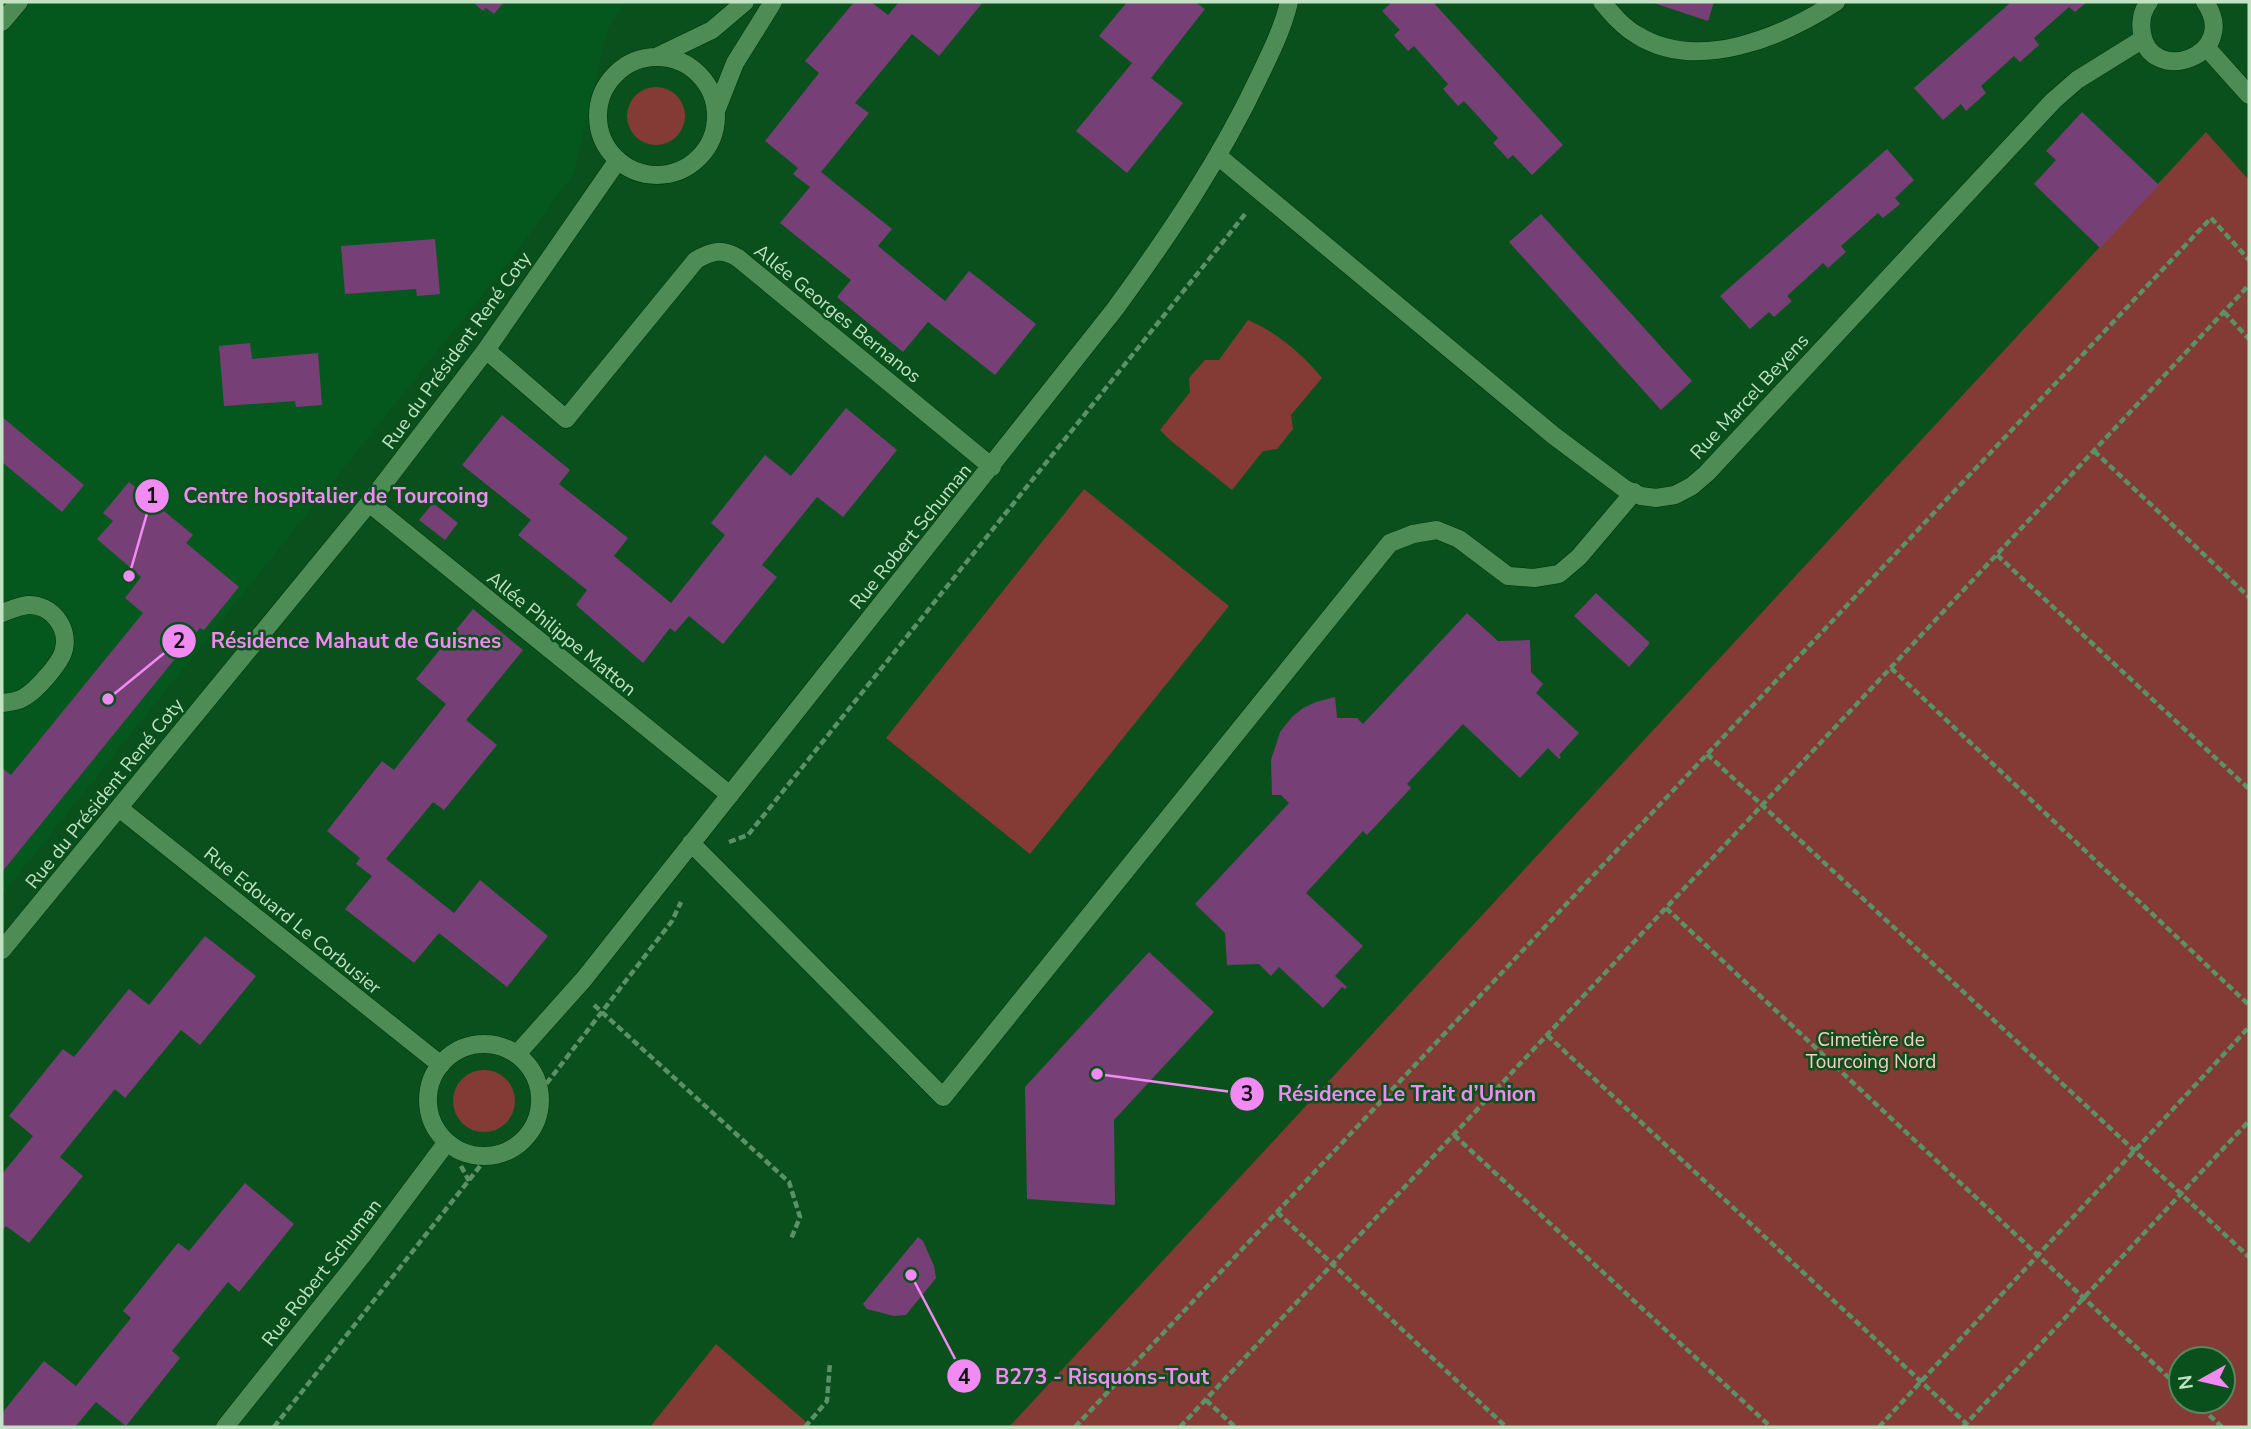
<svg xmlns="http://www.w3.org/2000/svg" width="2251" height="1429" font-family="'Nunito Sans',sans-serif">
	<rect width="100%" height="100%" fill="#09501c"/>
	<path fill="#05581d" d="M 2,2 L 626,2 L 608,28 L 574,173 L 513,257 L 2,895 Z"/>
	<path fill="#843b35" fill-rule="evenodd" d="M627 116a29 29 0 1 1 58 0a29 29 0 1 1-58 0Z
		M 2206,132 L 2249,180 L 2249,1427 L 1009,1427 ZM 2181,1359 L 2223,1359 L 2223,1401 L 2181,1401 Z
		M 1248,320 C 1275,331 1304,355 1322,378 L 1291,415 L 1293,429 L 1277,449 L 1263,451 L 1232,490 L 1170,440 L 1160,430 L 1190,392 L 1189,378 L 1205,360 L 1219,360 Z
		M 1084,489 L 1229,606 L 1030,854 L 886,738 Z
		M453 1101a31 31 0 1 1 62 0a31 31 0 1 1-62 0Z
		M 716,1344 L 812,1427 L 650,1427 Z"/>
	<path fill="#764076" d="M 473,2 L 504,2 L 494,14 L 486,8 L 483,11 Z
		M 854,2 L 871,2 L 888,15 L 899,2 L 983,2 L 939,56 L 912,34 L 855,103 L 869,113 L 821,172 L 892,229 L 878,246 L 945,301 L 969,271 L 1036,324 L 995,375 L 928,322 L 903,352 L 837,297 L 851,280 L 780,223 L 810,187 L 793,174 L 798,168 L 765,141 L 819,73 L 805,61 Z
		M 1127,2 L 1195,2 L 1205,9 L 1151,78 L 1183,103 L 1127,173 L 1076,131 L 1132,63 L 1099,36 Z
		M 1392,2 L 1433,2 L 1563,145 L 1532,175 L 1513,155 L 1508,159 L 1493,143 L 1498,138 L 1464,101 L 1458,106 L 1450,97 L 1443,89 L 1448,84 L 1414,46 L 1408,51 L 1394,35 L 1400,30 L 1382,11 Z
		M 1651,2 L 1714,2 L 1708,21 Z
		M 2011,2 L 2087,2 L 2075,12 L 2069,7 L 2034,38 L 2039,45 L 2020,62 L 2014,56 L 1981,86 L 1986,93 L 1966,111 L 1961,104 L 1943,120 L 1914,88 Z
		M 2082,112 L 2159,185 L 2100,248 L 2034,184 L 2056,160 L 2046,151 Z
		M 1887,149 L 1914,180 L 1895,198 L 1900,204 L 1883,218 L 1878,213 L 1841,246 L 1846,252 L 1828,268 L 1823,263 L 1787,296 L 1792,301 L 1774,317 L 1769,312 L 1750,329 L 1720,296 Z
		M 1541,214 L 1692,381 L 1661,410 L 1509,242 Z
		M 435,239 L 440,294 L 417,296 L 416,289 L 345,294 L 341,246 Z
		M 250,343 L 252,359 L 318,353 L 322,405 L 296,407 L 295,401 L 224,406 L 219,346 Z
		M 846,408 L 897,450 L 843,517 L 817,497 L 762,565 L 777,577 L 723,644 L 689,616 L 675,632 L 670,628 L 643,663 L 576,605 L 587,590 L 518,535 L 531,520 L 462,465 L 502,415 L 570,470 L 559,484 L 628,538 L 614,556 L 671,603 L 725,535 L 711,523 L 765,455 L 791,476 Z
		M 2,417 L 84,485 L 62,512 L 2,462 Z
		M 129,482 L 193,535 L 186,543 L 239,587 L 204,630 L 200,628 L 2,872 L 2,768 L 11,775 L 143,613 L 125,598 L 141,577 L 97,539 L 113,521 L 103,513 Z
		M 433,503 L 458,523 L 445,540 L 419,520 Z
		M 1596,593 L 1650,643 L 1629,667 L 1574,616 Z
		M 473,609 L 523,650 L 466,720 L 497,745 L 444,810 L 433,802 L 386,859 L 454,913 L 480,880 L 548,936 L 507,987 L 439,933 L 414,963 L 345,909 L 372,876 L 356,864 L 360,858 L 327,831 L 382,761 L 394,770 L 446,704 L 416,679 Z
		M 1467,613 L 1498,641 L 1530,640 L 1531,672 L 1543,684 L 1536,693 L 1579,733 L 1559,755 L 1561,757 L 1559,759 L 1548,748 L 1520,778 L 1463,724 L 1407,784 L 1411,788 L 1367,835 L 1363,831 L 1306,893 L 1363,946 L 1335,976 L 1347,987 L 1345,989 L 1342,987 L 1323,1008 L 1279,967 L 1271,976 L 1259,964 L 1227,965 L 1225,933 L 1195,904 L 1289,803 L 1281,795 L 1272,795 L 1271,760 L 1280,732 L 1292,717 L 1303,708 L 1316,702 L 1335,697 L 1337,718 L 1357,718 L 1363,724 Z
		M 205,936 L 256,976 L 200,1045 L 181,1030 L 125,1098 L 115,1089 L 60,1157 L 83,1176 L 29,1243 L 6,1226 L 2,1231 L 2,1174 L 33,1136 L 9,1116 L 63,1049 L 74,1057 L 129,989 L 149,1005 Z
		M 1149,952 L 1214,1012 L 1114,1120 L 1115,1205 L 1027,1199 L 1025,1087 Z
		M 245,1183 L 294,1224 L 239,1292 L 228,1282 L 172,1351 L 180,1358 L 126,1426 L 96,1402 L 75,1427 L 2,1427 L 2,1413 L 44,1361 L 76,1386 L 131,1318 L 123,1311 L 178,1243 L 189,1251 Z
		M 918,1237 L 923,1241 L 934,1266 L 936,1278 L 906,1315 L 894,1316 L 867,1309 L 863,1304 Z"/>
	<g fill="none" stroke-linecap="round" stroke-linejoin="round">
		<g stroke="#00330b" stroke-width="19">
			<path id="minor" d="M 1602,2 C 1612,14 1623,27 1637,35 C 1698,73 1782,37 1836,2
				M 2149,2 C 2142,11 2140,21 2142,33 C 2150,87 2242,56 2205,2
				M 2,22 L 19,2
				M 2206,47 L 2249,95
				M 658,56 L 712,30 L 745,2
				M598 116a59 59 0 1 1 118 0a59 59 0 1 1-118 0Z
				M 716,111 L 735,63 L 773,2
				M 1218,156 L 1553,435 L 1625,489 L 1641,496 L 1656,498 L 1675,495 L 1692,486 L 1707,473 L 2053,101 L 2077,80 L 2143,39
				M 486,350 L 566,419 L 696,260 C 712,251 722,248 738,258 L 992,467
				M 369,503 L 730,795
				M 2,613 C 10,610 19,606 28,605 C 51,604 69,627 64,649 C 62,662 35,692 23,698 C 16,702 9,702 2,703
				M 119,808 L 441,1065
				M 691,843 L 943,1097 L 1390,543 L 1413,534 L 1437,530 L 1459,539 L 1508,576 L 1534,578 L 1559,574 L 1579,557 L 1634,492
				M 2,950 L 369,503 L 486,350 L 618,160
				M428 1100a56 56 0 1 1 112 0a56 56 0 1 1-112 0Z
				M 517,1054 L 584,979 L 1115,309 C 1169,235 1220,160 1259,77 C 1271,52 1283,28 1289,2
				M 225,1427 L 361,1257 L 447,1142"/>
		</g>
		<path stroke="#5b9166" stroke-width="4.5" stroke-dasharray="7 3.5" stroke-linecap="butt" d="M 2224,312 L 2249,339
			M 2094,451 L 2249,597
			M 1997,555 L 2249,789
			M 1891,668 L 2249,1005
			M 1707,754 L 2249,1257
			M 729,842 L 748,835 L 1246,213
			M 1666,908 L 2181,1389
			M 594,1005 L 789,1182 L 800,1217 L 791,1239
			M 1547,1035 L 1970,1427
			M 540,1092 L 672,921 L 681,902
			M 1454,1135 L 1771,1427
			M 461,1166 L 469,1181
			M 1277,1212 L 1506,1427
			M 1206,1400 L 1235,1427
			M 2194,1401 L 2222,1427
			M 274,1427 L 488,1156
			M 805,1427 L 827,1401 L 830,1362
			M 1075,1427 L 2211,218 L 2249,260
			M 1180,1427 L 2249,285
			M 1879,1427 L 2249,1027
			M 1963,1427 L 2249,1121"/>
		<use href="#minor" stroke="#4d8c55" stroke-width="18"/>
	</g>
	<g text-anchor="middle" stroke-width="5" stroke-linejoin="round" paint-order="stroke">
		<g font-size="19" fill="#c2e2c4" stroke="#09501c">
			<text transform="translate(838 313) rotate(39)" y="7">Allée Georges Bernanos</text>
			<text transform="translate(456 350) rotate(-54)" y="7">Rue du Président René Coty</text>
			<text transform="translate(1749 396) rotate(-47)" y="7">Rue Marcel Beyens</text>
			<text transform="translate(910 536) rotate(-51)" y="7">Rue Robert Schuman</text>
			<text transform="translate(562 633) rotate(39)" y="7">Allée Philippe Matton</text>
			<text transform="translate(104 793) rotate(-51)" y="7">Rue du Président René Coty</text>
			<text transform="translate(293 920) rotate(39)" y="7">Rue Edouard Le Corbusier</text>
			<text transform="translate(321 1272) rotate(-52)" y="7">Rue Robert Schuman</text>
		</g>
		<g font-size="19" fill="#facac4" stroke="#09501c">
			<text x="1871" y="1046">Cimetière de<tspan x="1871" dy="22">Tourcoing Nord</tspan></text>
		</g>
	</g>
	<path fill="none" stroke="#f28af3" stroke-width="2.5" d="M129 576L152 496M108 699L179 641M1097 1074L1247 1094M911 1275L964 1376"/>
	<g fill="#f28af3" stroke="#09501c" stroke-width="2.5">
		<circle cx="129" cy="576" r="7"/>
		<circle cx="108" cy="699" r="7"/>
		<circle cx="1097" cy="1074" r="7"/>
		<circle cx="911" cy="1275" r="7"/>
		<circle cx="152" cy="496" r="18"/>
		<circle cx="179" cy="641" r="18"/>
		<circle cx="1247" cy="1094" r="18"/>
		<circle cx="964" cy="1376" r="18"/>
	</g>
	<g font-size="21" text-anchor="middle" font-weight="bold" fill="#111">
		<text x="152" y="503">1</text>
		<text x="179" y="648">2</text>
		<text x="1247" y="1101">3</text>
		<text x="964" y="1384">4</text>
	</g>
	<g font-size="21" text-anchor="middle" font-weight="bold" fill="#f28af3" stroke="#09501c" stroke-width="5" stroke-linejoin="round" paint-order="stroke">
		<text x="336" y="503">Centre hospitalier de Tourcoing</text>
		<text x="356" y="648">Résidence Mahaut de Guisnes</text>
		<text x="1407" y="1101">Résidence Le Trait d’Union</text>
		<text x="1102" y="1384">B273 - Risquons-Tout</text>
	</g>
	<rect width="2251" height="1429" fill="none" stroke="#c2e2c4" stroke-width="7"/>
	<g transform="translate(2202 1380) rotate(262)"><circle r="33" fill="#09501c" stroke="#538a5f" stroke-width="2"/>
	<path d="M0-5L12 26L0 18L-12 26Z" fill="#f28af3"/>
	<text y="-10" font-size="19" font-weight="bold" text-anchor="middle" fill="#c2e2c4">N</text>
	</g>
</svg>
